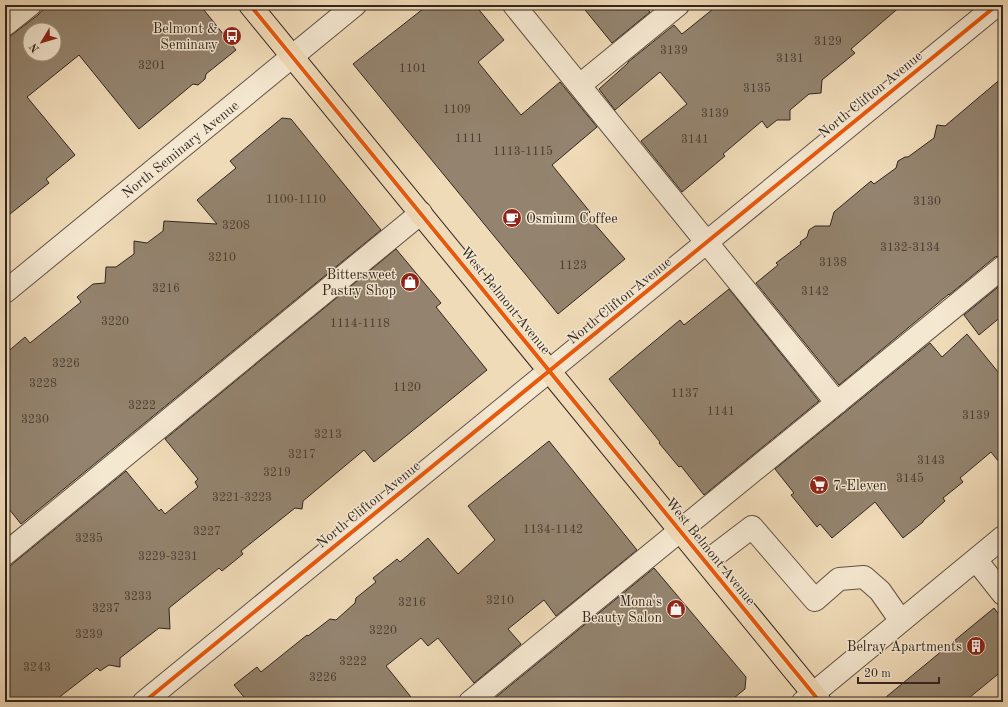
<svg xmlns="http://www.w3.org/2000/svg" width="1008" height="707" font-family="'Old Standard TT',serif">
	<rect width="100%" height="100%" fill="#f0dbb8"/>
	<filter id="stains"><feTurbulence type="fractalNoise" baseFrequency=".005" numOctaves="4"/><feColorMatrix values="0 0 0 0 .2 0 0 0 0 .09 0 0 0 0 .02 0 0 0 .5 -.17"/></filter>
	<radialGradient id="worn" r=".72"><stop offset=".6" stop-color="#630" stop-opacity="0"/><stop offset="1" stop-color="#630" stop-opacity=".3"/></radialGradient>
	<path fill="#94846f" stroke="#31251f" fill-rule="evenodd" d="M 47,5 L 200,5 L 236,50 L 206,74 L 205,79 L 198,85 L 193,84 L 139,129 L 79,55 L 27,97 L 75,155 L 46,179 L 49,183 L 5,218 L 5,40 L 38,15 ZM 30,30 L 54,30 L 54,54 L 30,54 Z
		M 428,5 L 475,5 L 504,40 L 478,62 L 521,115 L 560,82 L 597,127 L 552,165 L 590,212 L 587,215 L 625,259 L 558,314 L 353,64 Z
		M 581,5 L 644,5 L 650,12 L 612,43 Z
		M 718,5 L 902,5 L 851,49 L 855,53 L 822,80 L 821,93 L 809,94 L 790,110 L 790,120 L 777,120 L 767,128 L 762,121 L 723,154 L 725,156 L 682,192 L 641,141 L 687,104 L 660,72 L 615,110 L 599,89 L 628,63 L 628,62 L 674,25 L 682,34 Z
		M 1003,77 L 1003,255 L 995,257 L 949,295 L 949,294 L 839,385 L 756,283 L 778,265 L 776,263 L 801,244 L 800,242 L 807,237 L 809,230 L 815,226 L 830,226 L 834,212 L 871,181 L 874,184 L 896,168 L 898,161 L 905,157 L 908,157 L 934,138 L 937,125 L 945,126 Z
		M 282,118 L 291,119 L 381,230 L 21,524 L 5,504 L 5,354 L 25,337 L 30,343 L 81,302 L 77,297 L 93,284 L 105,283 L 106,267 L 116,267 L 134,254 L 134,241 L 147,243 L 163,231 L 164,221 L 217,224 L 197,200 L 236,168 L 230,161 Z
		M 396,249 L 441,303 L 436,307 L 487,370 L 374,462 L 364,450 L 303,501 L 302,509 L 295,508 L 241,551 L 243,554 L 222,571 L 219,568 L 169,608 L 170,629 L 159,628 L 120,658 L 120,667 L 109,665 L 100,671 L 97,668 L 53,702 L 5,702 L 5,570 L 126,471 L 159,511 L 161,509 L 165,514 L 198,487 L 195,482 L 198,479 L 165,439 Z
		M 1003,283 L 1003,315 L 979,335 L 964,315 Z
		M 729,289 L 819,401 L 704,495 L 681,466 L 679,467 L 659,443 L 660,442 L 609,379 L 680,320 L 684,325 Z
		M 967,334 L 1003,378 L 1003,467 L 991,452 L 960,478 L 963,482 L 943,498 L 945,501 L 923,521 L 923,522 L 903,538 L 875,502 L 832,538 L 820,524 L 817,527 L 791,495 L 794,493 L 775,469 L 930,343 L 942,357 Z
		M 549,441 L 637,550 L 556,616 L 544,600 L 508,629 L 521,644 L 474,683 L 438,638 L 428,646 L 421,638 L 386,666 L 415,702 L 248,702 L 234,685 L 257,667 L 261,672 L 307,635 L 308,636 L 330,619 L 336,620 L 355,603 L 356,598 L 376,582 L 373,578 L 397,559 L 400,562 L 428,538 L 458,574 L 495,540 L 468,506 Z
		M 654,568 L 746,677 L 745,689 L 729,702 L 490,702 Z
		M 994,608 L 1003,620 L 1003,670 L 964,702 L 880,702 Z"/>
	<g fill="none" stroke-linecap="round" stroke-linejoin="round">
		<g stroke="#615245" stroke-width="24">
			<path id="minor" d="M 514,5 L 837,403
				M 5,25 L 30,5
				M 580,85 L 678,5
				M 5,292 L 355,5
				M 5,554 L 421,213
				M 976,560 L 1003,594
				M 706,562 L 752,527 L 815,600 L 839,579 L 864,577 L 880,591 L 901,621
				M 144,702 L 997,5
				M 470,702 L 1003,267
				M 803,702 L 1003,537"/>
		</g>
		<g stroke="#31251f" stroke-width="24">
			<path id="major" d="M 250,5 L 820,702"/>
		</g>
		<use href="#minor" stroke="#f5e8d1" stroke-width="22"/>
		<use href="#major" stroke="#f0dbb8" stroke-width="22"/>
		<g stroke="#f5e8d1" stroke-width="6">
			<path id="cycleway" d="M 250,5 L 820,702
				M 144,702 L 997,5"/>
		</g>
		<use href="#cycleway" stroke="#e8590c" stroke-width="4"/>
	</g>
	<defs>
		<g id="bus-disc" transform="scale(1)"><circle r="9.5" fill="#8f2418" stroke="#f5e8d1"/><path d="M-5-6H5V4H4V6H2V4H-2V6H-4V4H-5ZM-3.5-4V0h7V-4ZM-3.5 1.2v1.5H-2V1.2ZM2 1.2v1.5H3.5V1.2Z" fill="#fff"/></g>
		<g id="cafe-disc" transform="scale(1)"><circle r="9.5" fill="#8f2418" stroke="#f5e8d1"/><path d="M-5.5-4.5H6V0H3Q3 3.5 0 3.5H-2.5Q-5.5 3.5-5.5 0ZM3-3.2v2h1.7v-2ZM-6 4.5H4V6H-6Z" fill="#fff"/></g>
		<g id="shop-disc" transform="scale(1)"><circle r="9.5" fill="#8f2418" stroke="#f5e8d1"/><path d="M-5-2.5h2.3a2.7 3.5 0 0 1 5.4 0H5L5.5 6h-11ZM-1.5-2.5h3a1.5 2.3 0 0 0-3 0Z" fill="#fff"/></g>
		<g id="supermarket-disc" transform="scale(1)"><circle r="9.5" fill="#8f2418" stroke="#f5e8d1"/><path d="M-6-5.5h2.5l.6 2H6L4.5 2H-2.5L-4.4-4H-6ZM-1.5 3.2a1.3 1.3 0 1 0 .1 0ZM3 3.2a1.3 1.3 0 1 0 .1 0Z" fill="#fff"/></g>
		<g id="building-disc" transform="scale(1)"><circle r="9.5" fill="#8f2418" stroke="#f5e8d1"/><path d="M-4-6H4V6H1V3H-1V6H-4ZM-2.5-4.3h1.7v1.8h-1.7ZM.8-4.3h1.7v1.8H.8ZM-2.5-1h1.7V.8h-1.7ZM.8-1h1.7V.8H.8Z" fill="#fff"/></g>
	</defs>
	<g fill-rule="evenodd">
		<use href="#bus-disc" x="232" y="36"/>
		<use href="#cafe-disc" x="512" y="218"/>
		<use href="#shop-disc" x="410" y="282"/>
		<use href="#supermarket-disc" x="819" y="485"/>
		<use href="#shop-disc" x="676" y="609"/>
		<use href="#building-disc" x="976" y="646"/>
	</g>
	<g text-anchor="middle" stroke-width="3" stroke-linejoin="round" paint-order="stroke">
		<g font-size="12" fill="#4a3d33">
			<text x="828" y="45">3129</text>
			<text x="674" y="54">3139</text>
			<text x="790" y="62">3131</text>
			<text x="152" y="69">3201</text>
			<text x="413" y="72">1101</text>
			<text x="757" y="92">3135</text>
			<text x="457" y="113">1109</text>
			<text x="715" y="117">3139</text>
			<text x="469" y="142">1111</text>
			<text x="695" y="143">3141</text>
			<text x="523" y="155">1113-1115</text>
			<text x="296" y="203">1100-1110</text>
			<text x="927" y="205">3130</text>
			<text x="236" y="229">3208</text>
			<text x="910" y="251">3132-3134</text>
			<text x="222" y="261">3210</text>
			<text x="833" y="266">3138</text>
			<text x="573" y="269">1123</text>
			<text x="166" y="292">3216</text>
			<text x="815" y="295">3142</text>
			<text x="115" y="325">3220</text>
			<text x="360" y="327">1114-1118</text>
			<text x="66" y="367">3226</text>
			<text x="43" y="387">3228</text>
			<text x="407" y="391">1120</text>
			<text x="685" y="397">1137</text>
			<text x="142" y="409">3222</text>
			<text x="721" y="415">1141</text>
			<text x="976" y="419">3139</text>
			<text x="35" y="423">3230</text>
			<text x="328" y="438">3213</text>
			<text x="302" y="458">3217</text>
			<text x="931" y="464">3143</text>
			<text x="277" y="476">3219</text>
			<text x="910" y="482">3145</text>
			<text x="242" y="501">3221-3223</text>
			<text x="553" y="533">1134-1142</text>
			<text x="207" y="535">3227</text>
			<text x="89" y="542">3235</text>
			<text x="168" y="560">3229-3231</text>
			<text x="138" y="600">3233</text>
			<text x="500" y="604">3210</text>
			<text x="412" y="606">3216</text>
			<text x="106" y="612">3237</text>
			<text x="383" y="634">3220</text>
			<text x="89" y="638">3239</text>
			<text x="353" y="665">3222</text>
			<text x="37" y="671">3243</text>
			<text x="323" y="681">3226</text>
		</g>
		<g font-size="14" fill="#31251f" stroke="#f5e8d1" text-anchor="end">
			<text x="218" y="33">Belmont &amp;<tspan x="218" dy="16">Seminary</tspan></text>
			<text x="526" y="223" text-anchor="start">Osmium Coffee</text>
			<text x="396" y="279">Bittersweet<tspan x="396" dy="16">Pastry Shop</tspan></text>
			<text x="833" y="490" text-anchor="start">7-Eleven</text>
			<text x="662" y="606">Mona's<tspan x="662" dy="16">Beauty Salon</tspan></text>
			<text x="962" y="651">Belray Apartments</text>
		</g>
		<g font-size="14" fill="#31251f" stroke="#f5e8d1">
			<text transform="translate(870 94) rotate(-39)" y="5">North Clifton Avenue</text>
			<text transform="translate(180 149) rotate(-39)" y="5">North Seminary Avenue</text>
			<text transform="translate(506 300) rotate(51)" y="5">West Belmont Avenue</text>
			<text transform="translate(619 300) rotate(-39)" y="5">North Clifton Avenue</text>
			<text transform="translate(368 504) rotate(-39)" y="5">North Clifton Avenue</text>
			<text transform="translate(711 551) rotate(51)" y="5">West Belmont Avenue</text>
		</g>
	</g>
	<rect width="1008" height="707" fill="none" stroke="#f0dbb8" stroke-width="20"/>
	<rect x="6" y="6" width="996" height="695" fill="none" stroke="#31251f" stroke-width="2"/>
	<rect x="10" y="10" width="988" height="687" fill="none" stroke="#31251f"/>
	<g transform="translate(42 42) rotate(232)"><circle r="19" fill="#f5e8d1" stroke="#a79a8a"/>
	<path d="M0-3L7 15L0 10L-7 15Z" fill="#8f2418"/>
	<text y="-6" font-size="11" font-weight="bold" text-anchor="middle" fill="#31251f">N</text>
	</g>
	<path d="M858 677v6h81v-6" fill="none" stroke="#31251f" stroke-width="2"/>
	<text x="864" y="677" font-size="12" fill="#31251f" stroke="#f5e8d1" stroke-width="3" paint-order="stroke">20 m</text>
	<rect width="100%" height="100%" filter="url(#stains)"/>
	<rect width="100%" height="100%" fill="url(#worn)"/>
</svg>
